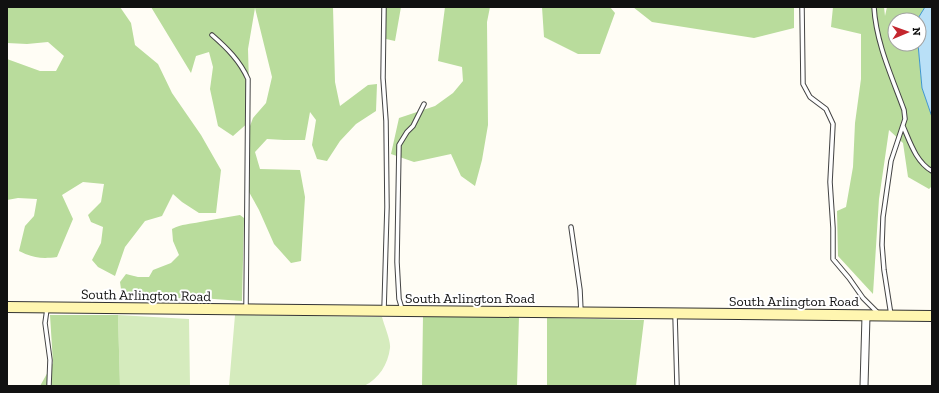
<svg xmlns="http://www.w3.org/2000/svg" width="939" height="393" font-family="'Zilla Slab',serif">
	<rect width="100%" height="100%" fill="#fffdf5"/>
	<path fill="#d5ebbd" d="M 118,315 L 189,319 L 190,386 L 120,386 Z
		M 235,315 L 382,317 C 384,325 391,341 390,348 C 388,364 379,379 364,386 L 229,386 Z"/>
	<path fill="#b9dc9c" d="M 7,7 L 120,7 L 131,23 L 135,45 L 158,64 L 172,93 L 201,135 L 221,170 L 216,213 L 199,213 L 182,202 L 173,194 L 162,216 L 145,221 L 125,247 L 115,276 L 98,267 L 92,260 L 101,243 L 103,227 L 91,222 L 88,215 L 101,202 L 104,184 L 83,182 L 62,195 L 73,219 L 57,257 C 42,259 33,258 19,251 L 25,226 L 34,216 L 37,199 L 18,198 L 7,200 L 7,59 L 40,71 L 56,71 L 64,56 L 48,42 L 27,44 L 7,43 Z
		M 151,7 L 333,7 L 335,82 L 340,106 L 368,85 L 377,84 L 376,111 L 356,124 L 340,141 L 327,161 L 317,159 L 312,145 L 316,120 L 310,112 L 305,140 L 284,140 L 267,139 L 255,152 L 260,169 L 300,170 L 305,197 L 301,261 L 291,263 L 274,244 L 259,210 L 249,192 L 250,126 L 253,118 L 266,103 L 272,77 L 255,8 L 248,49 L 250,121 L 233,136 L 218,126 L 210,89 L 213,67 L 209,52 L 196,56 L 191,73 Z
		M 384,7 L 401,7 L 395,41 L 386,39 Z
		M 445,7 L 490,7 L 487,22 L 488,125 L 482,160 L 475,186 L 461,176 L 451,154 L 414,162 L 391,154 L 399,118 L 435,106 L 453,93 L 463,81 L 462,67 L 438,61 Z
		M 542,7 L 610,7 L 615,13 L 600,54 L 578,54 L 544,37 Z
		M 633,7 L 794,7 L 794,28 L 754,38 L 652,22 Z
		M 833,7 L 884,7 L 885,16 L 887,7 L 925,7 L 917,20 L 895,20 L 895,44 L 918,44 L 922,88 L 932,117 L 932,186 L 929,189 L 908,177 L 903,143 L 889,130 L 879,199 L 873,294 L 838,256 L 837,211 L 846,207 L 853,167 L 855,123 L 861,79 L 861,34 L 831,27 Z
		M 240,215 L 244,218 L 242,301 L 200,298 L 130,299 L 122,296 L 120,282 L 126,274 L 138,277 L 149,277 L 153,270 L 171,263 L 179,255 L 173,241 L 172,229 C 182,224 190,224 200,222 C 213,220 226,217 240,215 Z
		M 50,315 L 118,315 L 120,386 L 40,386 L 53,363 Z
		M 423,315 L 519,316 L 517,386 L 422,386 Z
		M 547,318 L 644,320 L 636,386 L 547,386 Z"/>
	<path fill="#b9e0f7" stroke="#3f96cf" d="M 925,7 L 932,7 L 932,117 L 922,88 L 918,44 L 919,44 L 919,20 L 917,20 Z"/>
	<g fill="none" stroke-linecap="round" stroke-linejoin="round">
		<g stroke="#444" stroke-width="5.5">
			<path id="lane" d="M 384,7 L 383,78 L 386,121 L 387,207 L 384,310
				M 802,7 L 803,84 L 810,97 L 826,109 L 833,124 L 830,182 L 833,228 L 833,259 L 849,278 L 863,298 L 879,314
				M 874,7 C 876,43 892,77 904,110 L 905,119 L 891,161 L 883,217 L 882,245 L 884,270 L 891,315
				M 212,35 C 227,48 240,61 248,79 L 246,309
				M 903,126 C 910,142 916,162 932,171
				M 571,227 L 580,290 L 581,312
				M 47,309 L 45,323 L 50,360 L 49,386
				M 402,309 L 399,299 L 397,262 L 399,145 L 407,132 L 413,126 L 424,104
				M 675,315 L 677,386"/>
		</g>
		<g stroke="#444" stroke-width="9">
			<path id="street" d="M 864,386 L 866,316"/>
		</g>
		<g stroke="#333" stroke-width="12">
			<path id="secondary" d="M 7,307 L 932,316"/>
		</g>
		<use href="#lane" stroke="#fff" stroke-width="3.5"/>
		<use href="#street" stroke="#fff" stroke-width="7"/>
		<use href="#secondary" stroke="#fff6b0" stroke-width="10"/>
	</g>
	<g text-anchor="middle" stroke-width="4" stroke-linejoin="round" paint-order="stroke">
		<g font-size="14" fill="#111" stroke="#fff">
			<text transform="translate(146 295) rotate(1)" y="5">South Arlington Road</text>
			<text x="470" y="303">South Arlington Road</text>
			<text x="794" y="306">South Arlington Road</text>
		</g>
	</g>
	<rect width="939" height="393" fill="none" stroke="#111111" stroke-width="16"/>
	<g transform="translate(907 32) rotate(88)"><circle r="19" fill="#ffffff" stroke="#a0a0a0"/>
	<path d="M0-3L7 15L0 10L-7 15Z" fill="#c4262e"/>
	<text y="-6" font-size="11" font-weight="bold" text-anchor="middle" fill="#111111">N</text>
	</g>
</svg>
